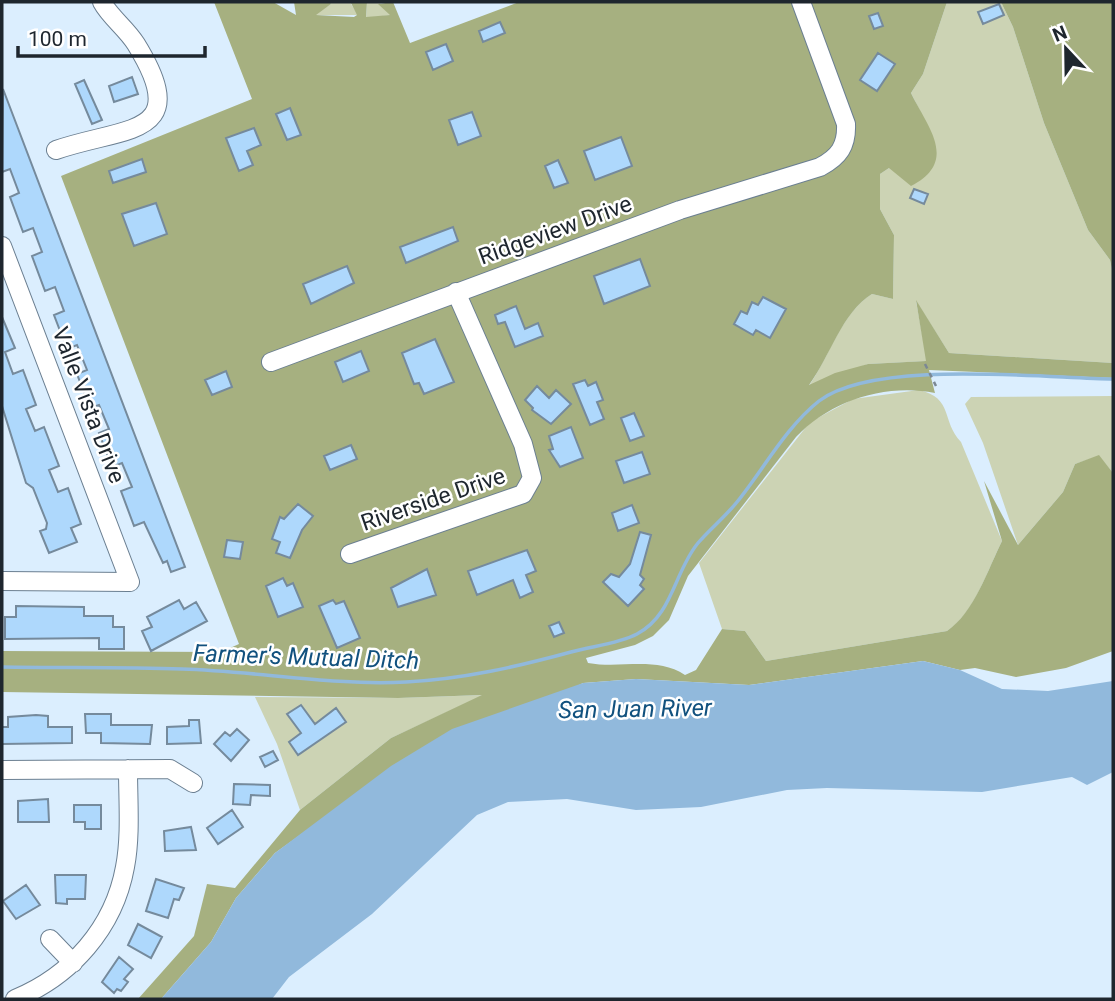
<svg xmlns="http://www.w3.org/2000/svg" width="1115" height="1001" font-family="Roboto,sans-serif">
	<rect width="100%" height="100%" fill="#dbeefe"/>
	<path fill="#ccd3b4" d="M 330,2 L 353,2 L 351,4 L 358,15 L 314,15 L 331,4 Z
		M 367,2 L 379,2 L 391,15 L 366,18 Z
		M 947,2 L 1001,2 L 1013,27 L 1044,123 L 1088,230 L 1110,260 L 1113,274 L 1113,363 L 949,353 L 916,301 L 927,361 L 868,364 L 808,387 C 829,358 841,313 872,294 L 893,299 L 894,235 L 880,209 L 880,174 L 889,168 L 923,117 L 911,93 L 923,74 Z
		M 919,390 C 954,398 941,421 961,442 L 1002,541 C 988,569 974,614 947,631 L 766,661 L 745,631 L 722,629 L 699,563 L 810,422 L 853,399 Z
		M 1113,396 L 1113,473 L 1099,456 L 1075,464 L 1063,492 L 1018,545 L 983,443 L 965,404 L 971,397 Z
		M 484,695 L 391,738 L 300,810 L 277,744 L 255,697 L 398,698 Z"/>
	<path fill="#a6b080" d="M 214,2 L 273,2 L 296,15 L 294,2 L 330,2 L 331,4 L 316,15 L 354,17 L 357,15 L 351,3 L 367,2 L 366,17 L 390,15 L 378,4 L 393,2 L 410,43 L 519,2 L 947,2 L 923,74 L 911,93 C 928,128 959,161 911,186 L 889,168 L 880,174 L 880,209 L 894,235 L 893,299 L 872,294 C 842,312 830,357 809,385 L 835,373 L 868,364 L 926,361 L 916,300 L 949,353 L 1113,363 L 1113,378 L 929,370 L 935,393 C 885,383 830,401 796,437 L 688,576 L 669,620 L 653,636 L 635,645 L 586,658 L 588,663 C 621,669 656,656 685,675 L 696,670 L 722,629 L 745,631 L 766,661 L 947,631 C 974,613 988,569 1002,541 L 984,481 L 1018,545 L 1063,492 L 1075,464 L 1099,455 L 1113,473 L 1113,651 L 1066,668 L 1016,677 L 975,668 L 960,670 L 923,661 L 749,685 L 636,679 L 583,683 L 328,815 L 275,853 L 236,898 L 211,942 L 161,999 L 138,999 L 194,936 L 207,884 L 235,888 L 300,810 L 391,738 L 482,695 L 398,698 L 2,692 L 2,651 L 221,652 L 239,644 L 61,176 L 252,99 Z
		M 1001,2 L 1113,2 L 1113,274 L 1110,260 L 1088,230 L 1044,123 L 1013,27 Z"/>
	<path fill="#91b9dc" d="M 923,661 L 960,670 L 1002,689 L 1048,691 L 1113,681 L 1113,772 L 1087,785 L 1072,777 L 982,792 L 827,788 L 787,790 L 701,807 L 636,810 L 567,799 L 508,802 L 477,815 L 372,914 L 289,977 L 272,999 L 161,999 L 211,942 L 236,898 L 275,853 L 391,766 L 452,729 L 583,683 L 636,679 L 749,685 Z"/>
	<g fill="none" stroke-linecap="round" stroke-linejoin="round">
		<path stroke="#91b9dc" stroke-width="3.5" d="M 2,667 C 62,668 122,667 182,669 C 256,671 332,686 406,682 C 463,679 516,667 571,652 C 592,646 618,644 637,634 C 673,615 674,572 698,543 C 710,529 725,517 737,502 C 763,470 786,427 819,401 C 874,359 1042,378 1113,379"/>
	</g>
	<path fill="#aed8fc" stroke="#758a9c" stroke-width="2" d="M 999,4 L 1004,15 L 983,24 L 978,12 Z
		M 878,13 L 883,26 L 874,29 L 869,16 Z
		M 500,22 L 505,33 L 483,42 L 479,31 Z
		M 446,44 L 453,61 L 433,70 L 426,52 Z
		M 878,53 L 895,64 L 877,91 L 860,80 Z
		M 132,77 L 138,94 L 114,102 L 109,86 Z
		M 84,80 L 102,120 L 92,124 L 75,84 Z
		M 3,89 L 185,567 L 171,572 L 167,561 L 163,563 L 144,522 L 134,526 L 121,491 L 132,487 L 122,463 L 112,467 L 99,433 L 109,429 L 99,405 L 90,408 L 77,374 L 87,370 L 77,345 L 67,349 L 54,315 L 64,311 L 55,287 L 45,291 L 32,256 L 42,252 L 33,228 L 23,232 L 10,197 L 19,193 L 10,169 L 2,172 Z
		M 290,108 L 301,135 L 287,140 L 276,114 Z
		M 472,112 L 481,136 L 458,145 L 449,120 Z
		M 254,128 L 261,145 L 247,151 L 253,165 L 239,171 L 226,138 Z
		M 621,137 L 632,166 L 595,180 L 584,151 Z
		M 142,159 L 146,172 L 113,183 L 109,171 Z
		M 558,160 L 568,183 L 554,188 L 545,166 Z
		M 914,189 L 928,194 L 924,204 L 910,198 Z
		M 156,203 L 167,234 L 134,246 L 122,214 Z
		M 453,227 L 458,241 L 406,263 L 400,247 Z
		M 640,259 L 650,286 L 604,304 L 594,276 Z
		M 347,266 L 354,283 L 311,304 L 303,284 Z
		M 763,297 L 786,309 L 770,338 L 756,330 L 753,335 L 734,324 L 741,311 L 747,314 L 752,302 L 758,305 Z
		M 516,306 L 525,329 L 538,323 L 543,336 L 515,347 L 505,322 L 498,324 L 495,315 Z
		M 2,317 L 15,348 L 5,352 L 13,374 L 23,370 L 36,405 L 26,409 L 35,431 L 44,427 L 59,466 L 49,470 L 58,492 L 68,488 L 81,524 L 71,528 L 77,542 L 49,553 L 40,531 L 46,529 L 47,523 L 33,488 L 26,483 L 2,406 Z
		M 435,339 L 454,382 L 424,394 L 419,383 L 414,384 L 402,353 Z
		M 361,351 L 369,371 L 343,382 L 335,362 Z
		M 226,371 L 232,387 L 212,395 L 205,380 Z
		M 585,380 L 588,386 L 596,382 L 603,400 L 597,402 L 604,419 L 590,425 L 573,384 Z
		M 537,386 L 549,398 L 556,390 L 571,404 L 551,424 L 532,410 L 533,408 L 525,400 Z
		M 634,413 L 644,436 L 630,441 L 621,418 Z
		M 571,427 L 583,458 L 560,467 L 549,450 L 553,449 L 549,436 Z
		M 351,445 L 357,459 L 330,470 L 324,456 Z
		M 642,452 L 650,474 L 624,483 L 616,461 Z
		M 298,504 L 313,516 L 302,530 L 290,558 L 276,553 L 280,542 L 272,539 L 280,517 L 284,519 Z
		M 632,505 L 639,523 L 618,531 L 612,513 Z
		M 640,532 L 651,535 L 640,575 L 644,579 L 640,585 L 644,589 L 628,606 L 603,582 L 611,574 L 619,577 L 630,564 Z
		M 227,540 L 243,542 L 240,559 L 224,557 Z
		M 527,550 L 536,571 L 526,575 L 533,592 L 520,598 L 513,580 L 477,595 L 468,571 Z
		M 427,569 L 436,595 L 398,607 L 391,588 Z
		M 283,578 L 287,586 L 293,583 L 303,607 L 278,617 L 266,586 Z
		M 179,600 L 184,609 L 196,602 L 207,621 L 151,651 L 142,631 L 152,627 L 147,617 Z
		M 333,600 L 336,604 L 344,601 L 360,638 L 337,648 L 319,606 Z
		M 16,606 L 84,607 L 84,616 L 113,616 L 113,627 L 124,627 L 124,649 L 99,649 L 99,638 L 5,639 L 5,617 L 16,617 Z
		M 559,622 L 564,633 L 554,637 L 549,626 Z
		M 301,705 L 315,724 L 336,708 L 346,722 L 298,755 L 289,742 L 301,733 L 287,714 Z
		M 85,714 L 111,714 L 111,725 L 152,725 L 150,744 L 101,743 L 101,733 L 86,733 Z
		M 36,715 L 48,716 L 48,727 L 72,727 L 72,743 L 2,744 L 2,727 L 8,727 L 8,717 Z
		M 189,720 L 199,720 L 201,743 L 167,744 L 167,727 L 189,726 Z
		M 237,729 L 249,740 L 231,761 L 214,744 L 225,732 L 230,736 Z
		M 273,751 L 278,760 L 265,767 L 260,757 Z
		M 234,784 L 270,785 L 270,796 L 251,795 L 250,805 L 233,804 Z
		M 48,799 L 49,822 L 18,822 L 18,801 Z
		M 74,805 L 101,805 L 101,829 L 85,829 L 85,822 L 74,822 Z
		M 232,810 L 243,827 L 218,844 L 207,828 Z
		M 191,827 L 196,850 L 165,851 L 164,831 Z
		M 55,875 L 86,875 L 85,899 L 67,899 L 67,904 L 56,903 Z
		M 156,879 L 184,888 L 179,900 L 174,899 L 168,918 L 146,911 Z
		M 26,885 L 40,905 L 16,919 L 3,901 Z
		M 138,924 L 162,937 L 151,958 L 128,945 Z
		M 119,957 L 133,969 L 124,979 L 128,982 L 121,991 L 117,989 L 114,993 L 102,982 Z"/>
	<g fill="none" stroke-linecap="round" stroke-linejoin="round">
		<g stroke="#6b7f91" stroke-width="20">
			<path id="minor" d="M 56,150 C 125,126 194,138 136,44 C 126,28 110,17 102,2
				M 2,246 L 130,582 L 2,581
				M 271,362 L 680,210 L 820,167 C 839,157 847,146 846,124 L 801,2
				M 350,554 L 523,494 L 532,478 L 523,444 L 456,292
				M 2,770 L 170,769 L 193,783
				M 50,939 L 73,963
				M 15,999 C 71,976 114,928 125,867 C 131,836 128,801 128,769"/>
		</g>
		<path stroke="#7b8894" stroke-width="2.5" stroke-dasharray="5 5" stroke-linecap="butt" d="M 925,364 L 936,386"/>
		<use href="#minor" stroke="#fff" stroke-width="18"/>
	</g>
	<g text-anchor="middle" stroke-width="5" stroke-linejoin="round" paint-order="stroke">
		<g font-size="23" fill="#1e262e" stroke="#fff">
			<text transform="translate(555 230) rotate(-20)" y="8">Ridgeview Drive</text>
			<text transform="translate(89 405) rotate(69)" y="8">Valle Vista Drive</text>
			<text transform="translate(433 499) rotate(-19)" y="8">Riverside Drive</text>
		</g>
		<g font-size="24" font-style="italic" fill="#11517e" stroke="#fff">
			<text transform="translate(306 657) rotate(2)" y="8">Farmer's Mutual Ditch</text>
			<text transform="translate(635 709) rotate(-1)" y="8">San Juan River</text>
		</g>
	</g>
	<rect width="1115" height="1001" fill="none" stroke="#1e262e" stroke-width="7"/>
	<g transform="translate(1066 49) rotate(338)" stroke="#ffffff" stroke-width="5" paint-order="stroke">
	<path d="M0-5L12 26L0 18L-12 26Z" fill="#1e262e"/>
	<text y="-10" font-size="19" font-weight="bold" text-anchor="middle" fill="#1e262e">N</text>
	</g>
	<path d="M18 46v10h187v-10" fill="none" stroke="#1e262e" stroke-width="3.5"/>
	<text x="28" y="46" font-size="21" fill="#1e262e" stroke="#ffffff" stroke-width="5" paint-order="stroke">100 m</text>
</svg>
